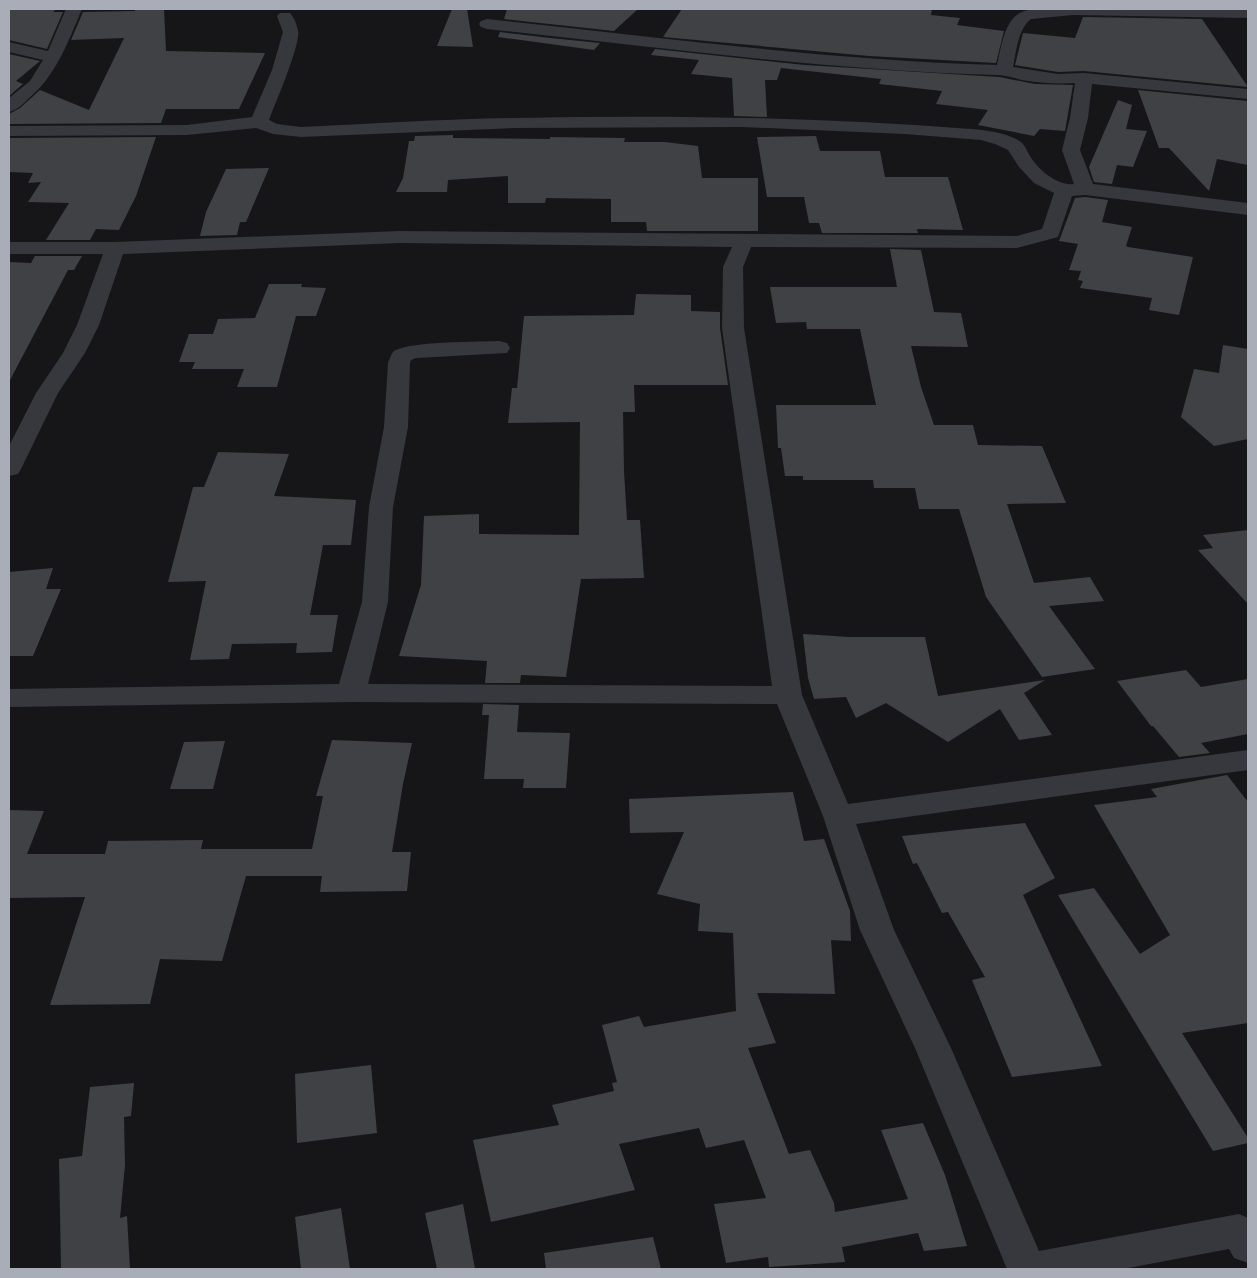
<svg xmlns="http://www.w3.org/2000/svg" width="1257" height="1278" font-family="'Exo 2',sans-serif">
	<rect width="100%" height="100%" fill="#161618"/>
	<path fill="#404145" d="M 9,9 L 56,9 L 53,12 L 63,12 L 47,49 L 9,40 Z
		M 135,9 L 164,9 L 166,51 L 265,53 L 239,109 L 166,109 L 161,123 L 9,124 L 9,114 L 20,108 L 40,90 L 89,110 L 124,38 L 71,40 L 83,12 L 135,11 Z
		M 452,9 L 467,9 L 473,47 L 437,46 Z
		M 507,9 L 638,9 L 614,31 L 504,19 Z
		M 682,9 L 932,9 L 931,15 L 960,18 L 957,25 L 1004,31 L 996,63 L 869,56 L 663,37 Z
		M 1083,17 L 1202,19 L 1248,87 L 1084,71 L 1058,72 L 1015,65 L 1023,33 L 1075,38 Z
		M 500,32 L 550,38 L 600,43 L 594,50 L 498,37 Z
		M 655,49 L 805,65 L 999,77 L 1035,84 L 1073,85 L 1065,131 L 1040,129 L 1034,136 L 978,125 L 988,110 L 936,104 L 942,91 L 879,84 L 881,79 L 781,68 L 777,80 L 765,80 L 767,117 L 734,116 L 732,78 L 691,74 L 699,60 L 651,55 Z
		M 9,54 L 40,61 L 16,81 L 23,84 L 9,96 Z
		M 1138,90 L 1248,101 L 1248,165 L 1217,159 L 1209,191 L 1169,148 L 1159,148 Z
		M 1118,100 L 1132,105 L 1126,129 L 1147,131 L 1133,167 L 1117,165 L 1112,184 L 1094,182 L 1089,167 Z
		M 453,135 L 453,138 L 550,139 L 550,137 L 625,138 L 624,142 L 665,142 L 698,146 L 702,178 L 758,178 L 758,231 L 647,231 L 646,222 L 611,222 L 611,199 L 546,198 L 545,203 L 508,203 L 508,176 L 448,180 L 447,192 L 396,192 L 403,178 L 409,141 L 414,141 L 415,136 Z
		M 816,136 L 820,151 L 880,151 L 885,177 L 948,177 L 963,230 L 917,229 L 918,233 L 822,233 L 819,223 L 809,223 L 804,197 L 767,197 L 757,137 Z
		M 156,137 L 136,196 L 119,230 L 96,229 L 90,240 L 46,240 L 69,203 L 28,202 L 41,182 L 28,183 L 33,173 L 9,172 L 9,138 Z
		M 269,168 L 246,222 L 240,222 L 237,235 L 200,236 L 206,212 L 226,169 Z
		M 1085,197 L 1108,200 L 1102,222 L 1132,227 L 1126,246 L 1128,247 L 1193,257 L 1179,315 L 1149,310 L 1152,298 L 1080,288 L 1083,281 L 1078,280 L 1081,271 L 1069,270 L 1078,244 L 1059,241 L 1075,198 Z
		M 890,249 L 921,250 L 934,312 L 961,313 L 968,347 L 911,346 L 921,387 L 934,425 L 973,425 L 978,445 L 1042,446 L 1066,503 L 1007,504 L 1034,583 L 1090,577 L 1104,601 L 1049,606 L 1095,669 L 1042,677 L 986,597 L 959,509 L 919,509 L 915,488 L 874,488 L 873,480 L 803,480 L 803,476 L 785,476 L 781,448 L 778,448 L 776,405 L 876,405 L 860,329 L 807,329 L 806,322 L 776,323 L 770,287 L 897,287 Z
		M 35,256 L 82,256 L 74,270 L 68,270 L 9,382 L 9,262 L 31,263 Z
		M 269,284 L 302,284 L 301,287 L 326,288 L 316,316 L 296,316 L 277,387 L 237,387 L 244,369 L 192,369 L 195,362 L 179,362 L 189,334 L 213,334 L 218,319 L 255,318 Z
		M 636,294 L 691,295 L 691,311 L 720,312 L 720,328 L 728,385 L 634,385 L 635,412 L 623,412 L 624,471 L 627,520 L 640,520 L 644,578 L 581,579 L 566,677 L 521,675 L 520,683 L 485,683 L 487,661 L 399,656 L 421,585 L 424,516 L 479,514 L 479,534 L 579,535 L 580,422 L 508,423 L 512,388 L 517,388 L 524,316 L 634,315 Z
		M 1223,345 L 1248,349 L 1248,439 L 1214,446 L 1181,417 L 1194,369 L 1219,373 Z
		M 218,452 L 289,454 L 274,496 L 356,500 L 351,545 L 323,545 L 310,615 L 338,615 L 332,652 L 296,653 L 297,643 L 232,644 L 229,659 L 190,660 L 206,581 L 168,582 L 193,487 L 204,487 Z
		M 1248,530 L 1248,604 L 1198,550 L 1213,548 L 1203,535 Z
		M 53,568 L 46,589 L 61,589 L 33,656 L 9,656 L 9,572 Z
		M 803,634 L 849,637 L 925,637 L 938,696 L 1045,680 L 1024,693 L 1052,735 L 1019,740 L 1000,709 L 948,742 L 886,703 L 856,718 L 846,697 L 814,699 L 808,678 Z
		M 1186,670 L 1201,687 L 1248,679 L 1248,734 L 1201,743 L 1210,753 L 1179,757 L 1153,726 L 1151,726 L 1117,681 Z
		M 483,704 L 519,705 L 517,732 L 570,733 L 566,788 L 523,788 L 524,779 L 484,779 L 489,715 L 482,715 Z
		M 332,740 L 412,743 L 403,784 L 392,852 L 411,852 L 407,891 L 320,892 L 322,876 L 246,876 L 222,961 L 160,959 L 150,1004 L 50,1005 L 85,897 L 9,898 L 9,810 L 44,811 L 27,854 L 105,854 L 108,841 L 203,840 L 201,849 L 312,849 L 323,796 L 316,796 Z
		M 225,741 L 213,789 L 170,789 L 184,742 Z
		M 1227,775 L 1248,802 L 1248,1023 L 1182,1033 L 1248,1138 L 1248,1143 L 1213,1151 L 1058,895 L 1094,888 L 1140,954 L 1170,935 L 1094,805 L 1157,797 L 1151,789 Z
		M 793,792 L 804,841 L 824,839 L 850,911 L 851,941 L 831,940 L 835,994 L 757,993 L 776,1043 L 748,1048 L 789,1154 L 810,1150 L 834,1203 L 835,1212 L 908,1199 L 881,1130 L 923,1123 L 945,1175 L 967,1246 L 924,1251 L 918,1233 L 842,1247 L 845,1262 L 769,1267 L 768,1257 L 726,1263 L 714,1204 L 766,1198 L 744,1140 L 706,1148 L 699,1128 L 619,1144 L 635,1190 L 491,1222 L 473,1140 L 559,1125 L 552,1105 L 614,1091 L 612,1083 L 617,1082 L 602,1025 L 639,1016 L 644,1027 L 736,1011 L 733,933 L 698,931 L 700,904 L 657,894 L 684,832 L 630,833 L 629,799 Z
		M 1025,823 L 1055,878 L 1023,895 L 1102,1066 L 1012,1077 L 972,980 L 985,977 L 948,912 L 942,913 L 917,863 L 913,864 L 902,836 Z
		M 371,1065 L 377,1133 L 297,1143 L 295,1074 Z
		M 134,1083 L 131,1116 L 124,1117 L 125,1165 L 120,1218 L 127,1216 L 130,1269 L 61,1269 L 59,1159 L 82,1156 L 90,1087 Z
		M 463,1204 L 475,1269 L 437,1269 L 425,1213 Z
		M 341,1208 L 350,1269 L 301,1269 L 295,1217 Z
		M 653,1237 L 661,1269 L 546,1269 L 544,1253 Z"/>
	<g fill="none" stroke-linecap="round" stroke-linejoin="round">
		<path fill="#37383d" fill-rule="evenodd" d="M 66,9 L 82,9 C 68,42 56,76 28,99 C 22,105 17,110 9,112 L 9,98 L 30,81 L 43,60 L 9,52 L 9,42 L 48,51 Z
			M 1042,9 L 1248,9 L 1248,18 L 1073,15 L 1031,19 C 1018,29 1016,52 1013,67 L 1058,74 L 1084,73 L 1248,89 L 1248,99 L 1092,84 L 1088,118 L 1080,150 L 1093,184 L 1248,203 L 1248,215 L 1085,195 L 1072,196 L 1058,237 L 1017,248 L 751,247 L 743,267 L 744,328 L 802,695 L 848,804 L 1248,750 L 1248,770 L 856,824 L 894,930 L 951,1048 L 1039,1251 L 1239,1214 L 1248,1218 L 1248,1263 L 1234,1258 L 1229,1249 L 1123,1269 L 1007,1269 L 915,1048 L 860,930 L 823,816 L 777,704 L 351,702 L 9,707 L 9,689 L 339,684 L 362,602 L 369,507 L 384,427 L 388,363 C 389,360 391,355 393,352 C 405,341 480,342 499,341 L 507,343 L 510,348 L 507,353 L 416,358 L 411,360 L 410,363 L 408,427 L 393,507 L 388,602 L 368,684 L 772,686 L 722,328 L 723,267 L 732,247 L 400,243 L 123,254 L 99,325 L 85,353 L 58,393 L 21,469 L 18,474 L 9,476 L 9,446 L 36,393 L 63,353 L 77,325 L 103,254 L 9,254 L 9,242 L 115,242 L 400,231 L 1017,236 L 1042,229 L 1054,193 L 1034,183 L 1019,167 L 1008,150 L 995,144 L 981,140 L 905,134 L 743,127 L 515,128 L 301,137 L 273,134 L 256,128 L 187,135 L 9,136 L 9,126 L 187,125 L 252,117 L 272,70 L 283,32 L 277,16 L 280,13 L 290,13 C 294,17 297,25 298,31 C 301,44 275,104 269,120 L 277,124 L 301,127 C 373,124 445,119 516,118 C 668,115 820,117 971,129 C 986,130 1008,133 1021,142 C 1026,146 1028,154 1032,159 C 1040,171 1058,186 1074,184 L 1062,150 L 1070,118 L 1075,83 C 1057,84 1039,83 1022,80 C 1013,78 1005,75 996,75 C 826,70 656,47 487,29 L 481,27 L 479,24 L 481,21 L 487,19 C 657,37 826,60 997,65 C 1001,49 1004,19 1022,12 C 1028,9 1036,9 1042,9 Z"/>
	</g>
	<rect width="1257" height="1278" fill="none" stroke="#a8adb8" stroke-width="20"/>
</svg>
